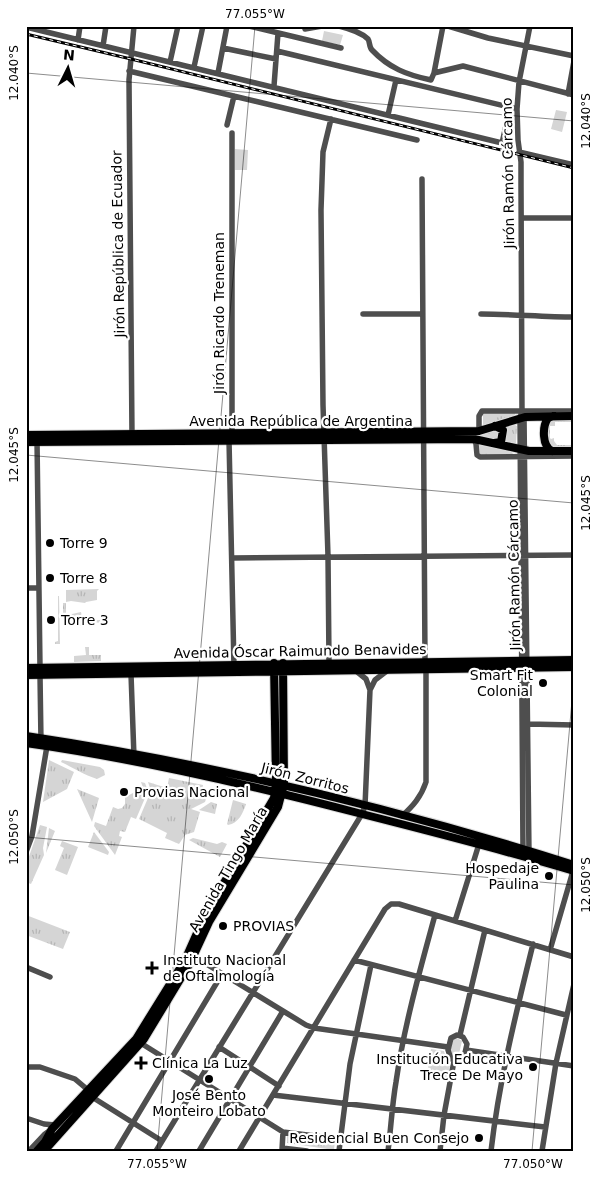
<svg xmlns="http://www.w3.org/2000/svg" width="600" height="1177" font-family="'DejaVu Sans',sans-serif">
	<defs>
		<pattern id="grass-tufts" width="24" height="20" patternUnits="userSpaceOnUse" patternTransform="scale(1.25)"><rect width="24" height="20" fill="#d5d5d5"/><path d="M3 7l-1-3M5 7V3M7 7l1-3M15 17l-1-3M17 17v-4M19 17l1-3" fill="none" stroke="#b5b5b5"/></pattern>
	</defs>
	<rect width="100%" height="100%" fill="#fff"/>
	<path fill="url(#grass-tufts)" d="M 483,413 L 515,413 L 515,416 L 483,426 Z
		M 574,419 L 574,422 L 555,422 L 555,426 L 550,426 L 550,438 L 551,439 L 554,438 L 554,441 L 557,445 L 574,445 L 574,448 L 552,448 C 547,441 547,428 551,420 Z
		M 513,424 L 517,426 L 516,444 L 475,435 Z
		M 479,444 L 511,451 L 513,454 L 480,456 Z
		M 99,589 L 97,591 L 97,600 L 86,602 L 85,603 L 71,601 L 66,602 L 66,590 Z
		M 58,596 L 59,596 L 60,644 L 55,644 L 55,642 L 58,641 Z
		M 63,603 L 66,603 L 66,613 L 72,614 L 81,612 L 82,617 L 63,617 Z
		M 100,620 L 101,623 L 93,622 L 81,626 L 71,623 L 65,624 L 65,627 L 63,627 L 63,621 Z
		M 85,647 L 89,647 L 89,655 L 101,655 L 101,661 L 74,662 L 74,656 L 86,655 Z
		M 277,674 L 279,674 L 282,776 L 278,776 Z
		M 49,760 L 74,772 L 67,789 L 43,802 Z
		M 62,760 L 100,767 L 104,770 L 105,775 L 97,779 C 84,775 74,768 61,762 Z
		M 169,778 L 203,785 L 202,792 L 208,793 L 205,802 L 191,809 L 200,812 L 194,832 L 185,835 L 179,844 L 165,838 L 167,833 L 139,819 L 151,791 L 148,782 L 167,788 Z
		M 141,782 L 145,783 L 148,791 L 136,819 L 131,817 L 125,832 L 120,831 L 119,836 L 122,837 L 115,855 L 94,826 L 95,822 L 106,826 L 113,807 L 118,809 L 122,808 L 125,804 L 125,797 L 143,788 Z
		M 77,789 L 99,798 L 92,822 Z
		M 233,800 L 246,804 C 243,813 239,823 228,825 L 227,824 Z
		M 211,802 L 217,804 L 215,814 L 199,810 Z
		M 40,825 L 47,827 L 43,848 L 44,855 L 31,884 L 26,882 L 28,871 L 26,865 Z
		M 49,828 L 55,831 L 46,853 Z
		M 94,832 L 109,852 L 108,855 L 88,847 Z
		M 193,838 L 217,844 L 222,842 L 227,844 L 220,857 L 189,840 Z
		M 62,841 L 78,847 L 67,875 L 55,870 L 64,848 L 60,846 Z
		M 26,915 L 70,932 L 63,949 L 26,935 Z
		M 457,1038 L 462,1041 L 459,1054 L 456,1057 L 453,1057 L 450,1052 L 453,1040 Z
		M 287,1134 L 335,1140 L 334,1150 L 287,1143 Z"/>
	<path fill="#d5d5d5" d="M 324,31 L 343,35 L 340,45 L 322,41 Z
		M 556,110 L 567,112 L 562,132 L 551,129 Z
		M 235,149 L 248,150 L 247,170 L 235,170 Z
		M 431,1049 L 444,1051 L 446,1059 L 450,1065 L 448,1078 L 427,1075 Z"/>
	<g fill="none" stroke-linecap="round" stroke-linejoin="round">
		<g stroke="#dbdbdb" stroke-width="10">
			<path id="major" d="M 26,435 L 479,431 L 525,417 L 574,416
				M 26,442 L 474,439 L 529,451 L 574,451
				M 494,443 L 501,442 L 503,430 L 495,426
				M 552,451 C 542,446 542,427 548,418 L 554,416
				M 26,668 L 574,660
				M 26,675 L 574,667
				M 26,736 C 212,764 395,808 574,865
				M 26,743 C 140,759 251,785 362,814 C 433,832 504,850 574,871
				M 37,1151 L 45,1142 L 52,1129 L 136,1039 L 185,960 L 205,915 L 274,798 L 276,783 L 274,663
				M 44,1151 L 144,1039 L 190,963 L 209,922 L 278,807 L 284,784 L 283,663"/>
		</g>
		<path stroke="#4e4e4e" stroke-width="5.5" d="M 249,26 L 341,48
			M 339,26 C 347,28 362,33 368,39 C 370,42 369,47 372,50 C 389,68 407,75 431,80 L 434,73 L 443,26
			M 448,26 L 488,38 L 574,56
			M 26,27 L 502,143 L 510,108
			M 305,29 L 322,26
			M 78,40 L 80,26
			M 103,46 L 106,26
			M 223,48 L 276,59
			M 277,51 L 513,108
			M 170,62 L 178,26
			M 194,67 L 203,26
			M 129,71 L 417,140
			M 218,73 L 227,26
			M 434,73 L 463,66 L 574,95
			M 274,86 L 278,33
			M 568,94 L 574,61
			M 388,115 L 396,80
			M 227,125 L 234,96
			M 232,133 L 232,434 L 229,440 L 234,667
			M 519,152 L 574,165
			M 422,179 L 425,662
			M 522,218 L 574,218
			M 363,314 L 422,314
			M 481,314 C 512,314 543,317 574,317
			M 524,416 L 529,854
			M 479,431 L 479,416 L 482,411 L 574,411
			M 132,436 L 129,80 L 134,26
			M 474,439 L 476,444 L 477,455 L 480,457 L 574,456
			M 37,440 L 40,667
			M 232,558 L 574,555
			M 26,588 L 39,588
			M 329,662 L 328,556 L 323,405 L 321,210 L 323,152 L 331,119
			M 131,674 L 134,757
			M 40,675 L 41,742
			M 370,690 L 375,680 L 388,670
			M 528,724 L 574,725
			M 402,816 C 413,806 421,797 426,782 L 426,669
			M 26,852 L 32,836 L 47,746
			M 523,852 L 520,418 L 522,411 L 521,185 L 521,162 L 518,140 L 517,109 L 519,82 L 530,26
			M 455,921 L 479,844
			M 550,950 L 573,871
			M 190,954 L 306,1025 L 314,1028 L 448,1047
			M 354,960 L 566,1015
			M 26,967 L 50,977
			M 457,1035 L 463,1037 L 467,1044 L 464,1057 L 457,1061 L 451,1059 L 448,1050 L 451,1038 Z
			M 460,1035 L 485,930
			M 139,1042 L 283,1132 L 340,1139
			M 219,1047 L 279,1086
			M 466,1050 L 574,1066
			M 26,1067 L 40,1067 L 75,1079 L 88,1090
			M 273,1095 L 545,1127
			M 92,1097 L 162,1141
			M 26,1118 L 44,1124 L 55,1125
			M 282,1148 L 307,1151
			M 282,1150 L 283,1132
			M 29,1151 L 45,1134 L 52,1129
			M 116,1151 L 222,974
			M 156,1151 L 362,814 L 365,806 L 370,690 L 366,679 L 355,670
			M 199,1151 L 283,1011
			M 239,1151 L 385,909 L 391,904 L 399,904 L 574,957
			M 339,1151 L 350,1064 L 371,965
			M 388,1151 C 391,1128 392,1105 396,1082 C 404,1026 420,970 435,915
			M 440,1151 L 444,1115 L 454,1061
			M 491,1151 C 499,1081 516,1013 533,944
			M 542,1151 L 556,1063 L 574,984"/>
		<use href="#major" stroke="#000" stroke-width="8"/>
		<g stroke="#000" stroke-width="3">
			<path id="rail" d="M 26,34 L 131,59 L 574,168"/>
		</g>
		<use href="#rail" stroke="#fff" stroke-width="1" stroke-dasharray="4" stroke-linecap="butt"/>
	</g>
	<path fill="none" stroke="#000" stroke-width="1" stroke-opacity="0.45" d="M 26,73 L 574,121M 26,455 L 574,503M 26,837 L 574,885M 157,1151 L 255,26M 532,1151 L 574,678"/>
	<g fill="#000" stroke="#fff" stroke-width="2">
		<circle cx="50" cy="543" r="5"/>
		<circle cx="50" cy="578" r="5"/>
		<circle cx="51" cy="620" r="5"/>
		<circle cx="543" cy="683" r="5"/>
		<circle cx="124" cy="792" r="5"/>
		<circle cx="549" cy="876" r="5"/>
		<circle cx="223" cy="926" r="5"/>
		<path d="M149.5 960.5h5v5h5v5h-5v5h-5v-5h-5v-5h5z"/>
		<path d="M138.5 1055.5h5v5h5v5h-5v5h-5v-5h-5v-5h5z"/>
		<circle cx="533" cy="1067" r="5"/>
		<circle cx="209" cy="1079" r="5"/>
		<circle cx="479" cy="1138" r="5"/>
	</g>
	<g text-anchor="middle" stroke-width="4.5" stroke-linejoin="round" paint-order="stroke">
		<g font-size="14" fill="#000" stroke="#fff">
			<text transform="translate(508 173) rotate(-91)" y="5">Jirón Ramón Cárcamo</text>
			<text transform="translate(118 244) rotate(-91)" y="5">Jirón República de Ecuador</text>
			<text transform="translate(219 313) rotate(-90)" y="5">Jirón Ricardo Treneman</text>
			<text x="301" y="426">Avenida República de Argentina</text>
			<text transform="translate(514 575) rotate(-91)" y="5">Jirón Ramón Cárcamo</text>
			<text transform="translate(300 651) rotate(-1)" y="5">Avenida Óscar Raimundo Benavides</text>
			<text transform="translate(305 778) rotate(14)" y="5">Jirón Zorritos</text>
			<text transform="translate(228 869) rotate(-60)" y="5">Avenida Tingo María</text>
		</g>
		<g font-size="14" fill="#000" stroke="#fff" text-anchor="start">
			<text x="60" y="548">Torre 9</text>
			<text x="60" y="583">Torre 8</text>
			<text x="61" y="625">Torre 3</text>
			<text x="533" y="680" text-anchor="end">Smart Fit<tspan x="533" dy="16">Colonial</tspan></text>
			<text x="134" y="797">Provias Nacional</text>
			<text x="539" y="873" text-anchor="end">Hospedaje<tspan x="539" dy="16">Paulina</tspan></text>
			<text x="233" y="931">PROVIAS</text>
			<text x="163" y="965">Instituto Nacional<tspan x="163" dy="16">de Oftalmología</tspan></text>
			<text x="523" y="1064" text-anchor="end">Institución Educativa<tspan x="523" dy="16">Trece De Mayo</tspan></text>
			<text x="152" y="1068">Clínica La Luz</text>
			<text x="209" y="1100" text-anchor="middle">José Bento<tspan x="209" dy="16">Monteiro Lobato</tspan></text>
			<text x="469" y="1143" text-anchor="end">Residencial Buen Consejo</text>
		</g>
	</g>
	<rect width="600" height="1177" fill="none" stroke="#ffffff" stroke-width="55"/>
	<g transform="translate(68 68) rotate(5)" stroke="#ffffff" stroke-width="4" paint-order="stroke">
	<path d="M0-4L9 19L0 12L-9 19Z" fill="#000000"/>
	<text y="-8" font-size="14" font-weight="bold" text-anchor="middle" fill="#000000">N</text>
	</g>
	<rect x="28" y="28" width="544" height="1122" fill="none" stroke="#000" stroke-width="2"/>
	<g font-size="12" text-anchor="middle" fill="#000">
		<text x="255" y="18">77.055°W</text>
		<text transform="translate(14 73) rotate(-90)" y="4">12.040°S</text>
		<text transform="translate(586 121) rotate(-90)" y="4">12.040°S</text>
		<text transform="translate(14 455) rotate(-90)" y="4">12.045°S</text>
		<text transform="translate(586 503) rotate(-90)" y="4">12.045°S</text>
		<text transform="translate(14 837) rotate(-90)" y="4">12.050°S</text>
		<text transform="translate(586 885) rotate(-90)" y="4">12.050°S</text>
		<text x="157" y="1168">77.055°W</text>
		<text x="533" y="1168">77.050°W</text>
	</g>
</svg>
